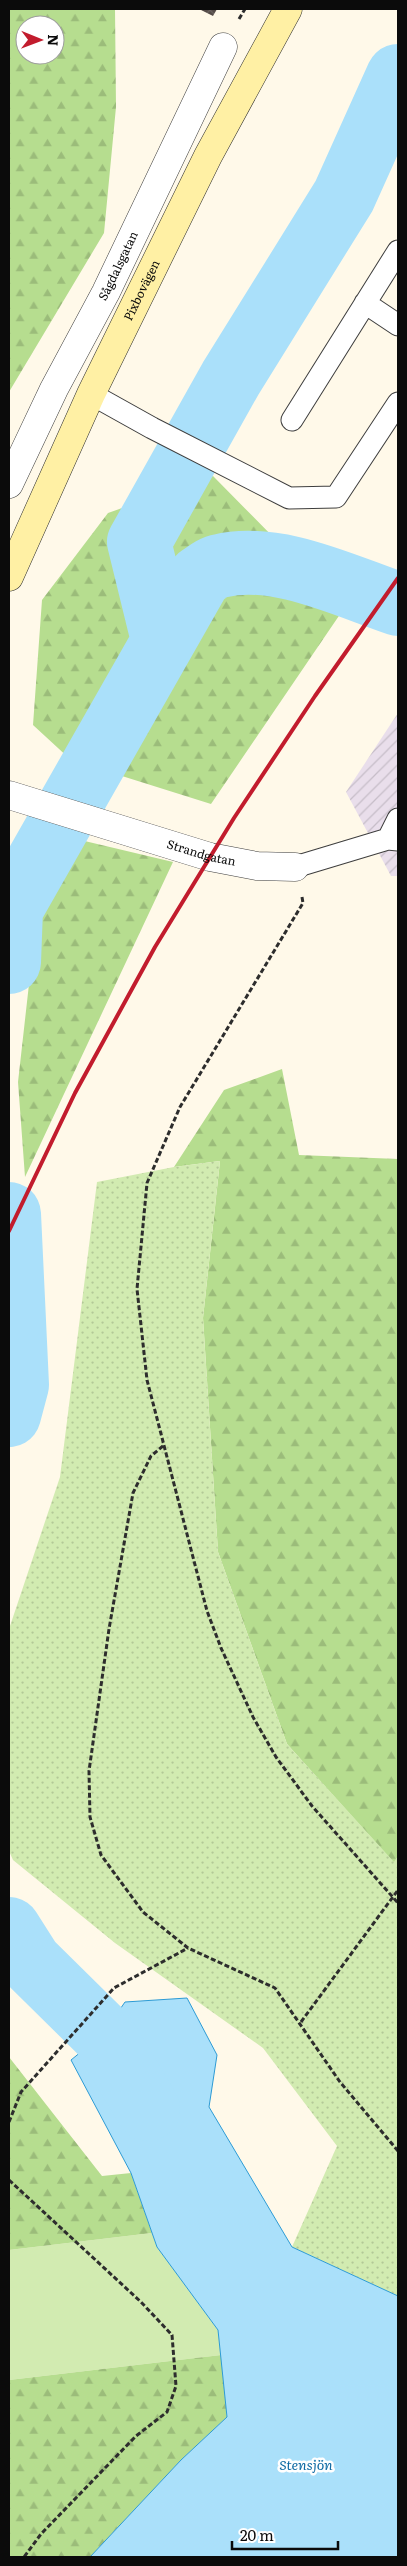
<svg xmlns="http://www.w3.org/2000/svg" width="407" height="2566" font-family="Literata,serif">
	<defs>
		<pattern id="industrial-furrows" width="10" height="10" patternUnits="userSpaceOnUse" patternTransform="scale(1.25)"><rect width="10" height="10" fill="#e9deeb"/><path d="M-1 1l2-2M0 10L10 0M9 11l2-2" fill="none" stroke="#c6bdc8"/></pattern>
		<pattern id="forest-firs" width="22" height="20" patternUnits="userSpaceOnUse" patternTransform="scale(1.25)"><rect width="22" height="20" fill="#b6dd8f"/><path d="M5 1l3.5 6h-7zM16 11l3.5 6h-7z" fill="#9bbc7a"/></pattern>
		<pattern id="park-dots" width="8" height="8" patternUnits="userSpaceOnUse" patternTransform="scale(1.25)"><rect width="8" height="8" fill="#d2ebb1"/><path d="M2 2h.1M6 6h.1" fill="none" stroke="#b3c897" stroke-width="1.8" stroke-linecap="round"/></pattern>
		<pattern id="building-cross-hatch" width="8" height="8" patternUnits="userSpaceOnUse" patternTransform="scale(1.25)"><rect width="8" height="8" fill="#544b47"/><path d="M0 0l8 8M0 8l8-8" fill="none" stroke="#68605d"/></pattern>
	</defs>
	<rect width="100%" height="100%" fill="#fff9e9"/>
	<path fill="url(#industrial-furrows)" d="M 398,713 L 398,876 L 391,876 L 346,792 Z"/>
	<path fill="#d2ebb1" d="M 152,2233 L 157,2247 L 218,2330 L 221,2355 L 9,2380 L 9,2250 Z"/>
	<path fill="url(#forest-firs)" fill-rule="evenodd" d="M 9,9 L 115,9 L 116,107 L 104,233 L 9,392 ZM 25,25 L 55,25 L 55,55 L 25,55 Z
		M 213,476 L 282,546 L 364,579 L 211,804 L 71,760 L 33,725 L 42,600 L 108,513 Z
		M 72,838 L 173,862 L 25,1177 L 18,1082 L 36,922 Z
		M 282,1069 L 299,1155 L 398,1159 L 398,1856 L 394,1863 L 287,1744 L 218,1552 L 203,1318 L 220,1161 L 174,1167 L 224,1090 Z
		M 9,2057 L 102,2176 L 131,2173 L 152,2233 L 9,2250 Z
		M 221,2355 L 227,2417 L 181,2460 L 90,2557 L 9,2557 L 9,2380 Z"/>
	<path fill="url(#park-dots)" d="M 220,1161 L 203,1318 L 218,1552 L 287,1744 L 394,1862 L 398,1856 L 398,2296 L 292,2247 L 337,2146 L 263,2048 L 115,1943 L 13,1860 L 9,1851 L 9,1629 L 60,1477 L 97,1182 L 174,1167 Z"/>
	<path fill="#aae0fa" stroke="#2d9bd5" d="M 187,1998 L 217,2055 L 209,2107 L 292,2247 L 398,2296 L 398,2557 L 90,2557 L 181,2460 L 227,2417 L 218,2330 L 157,2247 L 131,2173 L 71,2060 L 103,2034 L 125,2002 Z"/>
	<g fill="none" stroke-linecap="round" stroke-linejoin="round">
		<path stroke="#aae0fa" stroke-width="64" d="M 163,640 L 139,542 L 231,378 L 344,196 L 398,76
			M 9,962 L 11,909 L 200,577 C 206,573 213,567 220,566 C 276,552 345,586 398,604
			M 9,1214 L 17,1385 L 9,1415
			M 9,1929 L 30,1962 L 103,2034 L 148,2109"/>
	</g>
	<path fill="url(#building-cross-hatch)" d="M 199,9 L 217,9 L 213,16 Z"/>
	<g fill="none" stroke-linecap="round" stroke-linejoin="round">
		<g stroke="#3e3e3e" stroke-width="23">
			<path id="lane" d="M 365,303 L 398,325
				M 91,394 L 152,428 L 289,498 L 336,497 L 398,403
				M 292,420 L 398,251
				M 388,839 L 398,819
				M 295,867 L 388,839 L 398,840"/>
		</g>
		<g stroke="#3e3e3e" stroke-width="29">
			<g id="street">
				<path id="s1" d="M 9,484 L 54,389 L 106,292 L 223,47"/>
				<path id="s2" d="M 9,795 L 210,857 L 257,866 L 295,867"/>
			</g>
		</g>
		<g stroke="#2d2d2d" stroke-width="29">
			<g id="secondary">
				<path id="s3" d="M 9,577 L 91,394 L 208,156 L 288,9"/>
			</g>
		</g>
		<path stroke="#2d2d2d" stroke-width="3" stroke-dasharray="5 2.5" stroke-linecap="butt" d="M 239,19 L 245,9
			M 302,897 L 303,903 L 180,1107 L 147,1183 L 137,1289 L 147,1380 L 207,1611 L 221,1648 L 253,1717 L 276,1757 L 312,1806 L 398,1903
			M 163,1446 L 151,1456 L 133,1493 L 109,1629 L 89,1771 L 90,1817 L 101,1855 L 143,1912 L 188,1948 L 275,1988 L 340,2082 L 398,2151
			M 301,2022 L 398,1890
			M 9,2122 L 21,2092 L 114,1988 L 188,1948
			M 9,2180 L 141,2302 L 172,2335 L 176,2386 L 167,2412 L 136,2436 L 41,2534 L 24,2557"/>
		<use href="#lane" stroke="#fff" stroke-width="21"/>
		<use href="#street" stroke="#fff" stroke-width="28"/>
		<use href="#secondary" stroke="#fff0a4" stroke-width="28"/>
		<path stroke="#c21c2d" stroke-width="4" d="M 9,1231 L 75,1093 L 155,947 L 234,818 L 315,696 L 398,578"/>
	</g>
	<g text-anchor="middle" stroke-width="5" stroke-linejoin="round" paint-order="stroke">
		<g font-size="12" fill="#0b0b0b" stroke="#fff">
			<text dy="4" stroke="none"><textPath href="#s1" startOffset="244">Sågdalsgatan</textPath></text>
			<text dy="4" stroke="none"><textPath href="#s3" startOffset="316">Pixbovägen</textPath></text>
			<text dy="4" stroke="none"><textPath href="#s2" startOffset="201">Strandgatan</textPath></text>
		</g>
		<g font-size="14" font-style="italic" fill="#0e6aa3" stroke="#fff">
			<text x="306" y="2470">Stensjön</text>
		</g>
	</g>
	<rect width="407" height="2566" fill="none" stroke="#0b0b0b" stroke-width="20"/>
	<g transform="translate(40 40) rotate(91)"><circle r="24" fill="#ffffff" stroke="#9d9d9d"/>
	<path d="M0-4L9 19L0 12L-9 19Z" fill="#c21c2d"/>
	<text y="-8" font-size="14" font-weight="bold" text-anchor="middle" fill="#0b0b0b">N</text>
	</g>
	<path d="M232 2541v8h106v-8" fill="none" stroke="#0b0b0b" stroke-width="2.5"/>
	<text x="240" y="2541" font-size="15" fill="#0b0b0b" stroke="#ffffff" stroke-width="4" paint-order="stroke">20 m</text>
</svg>
